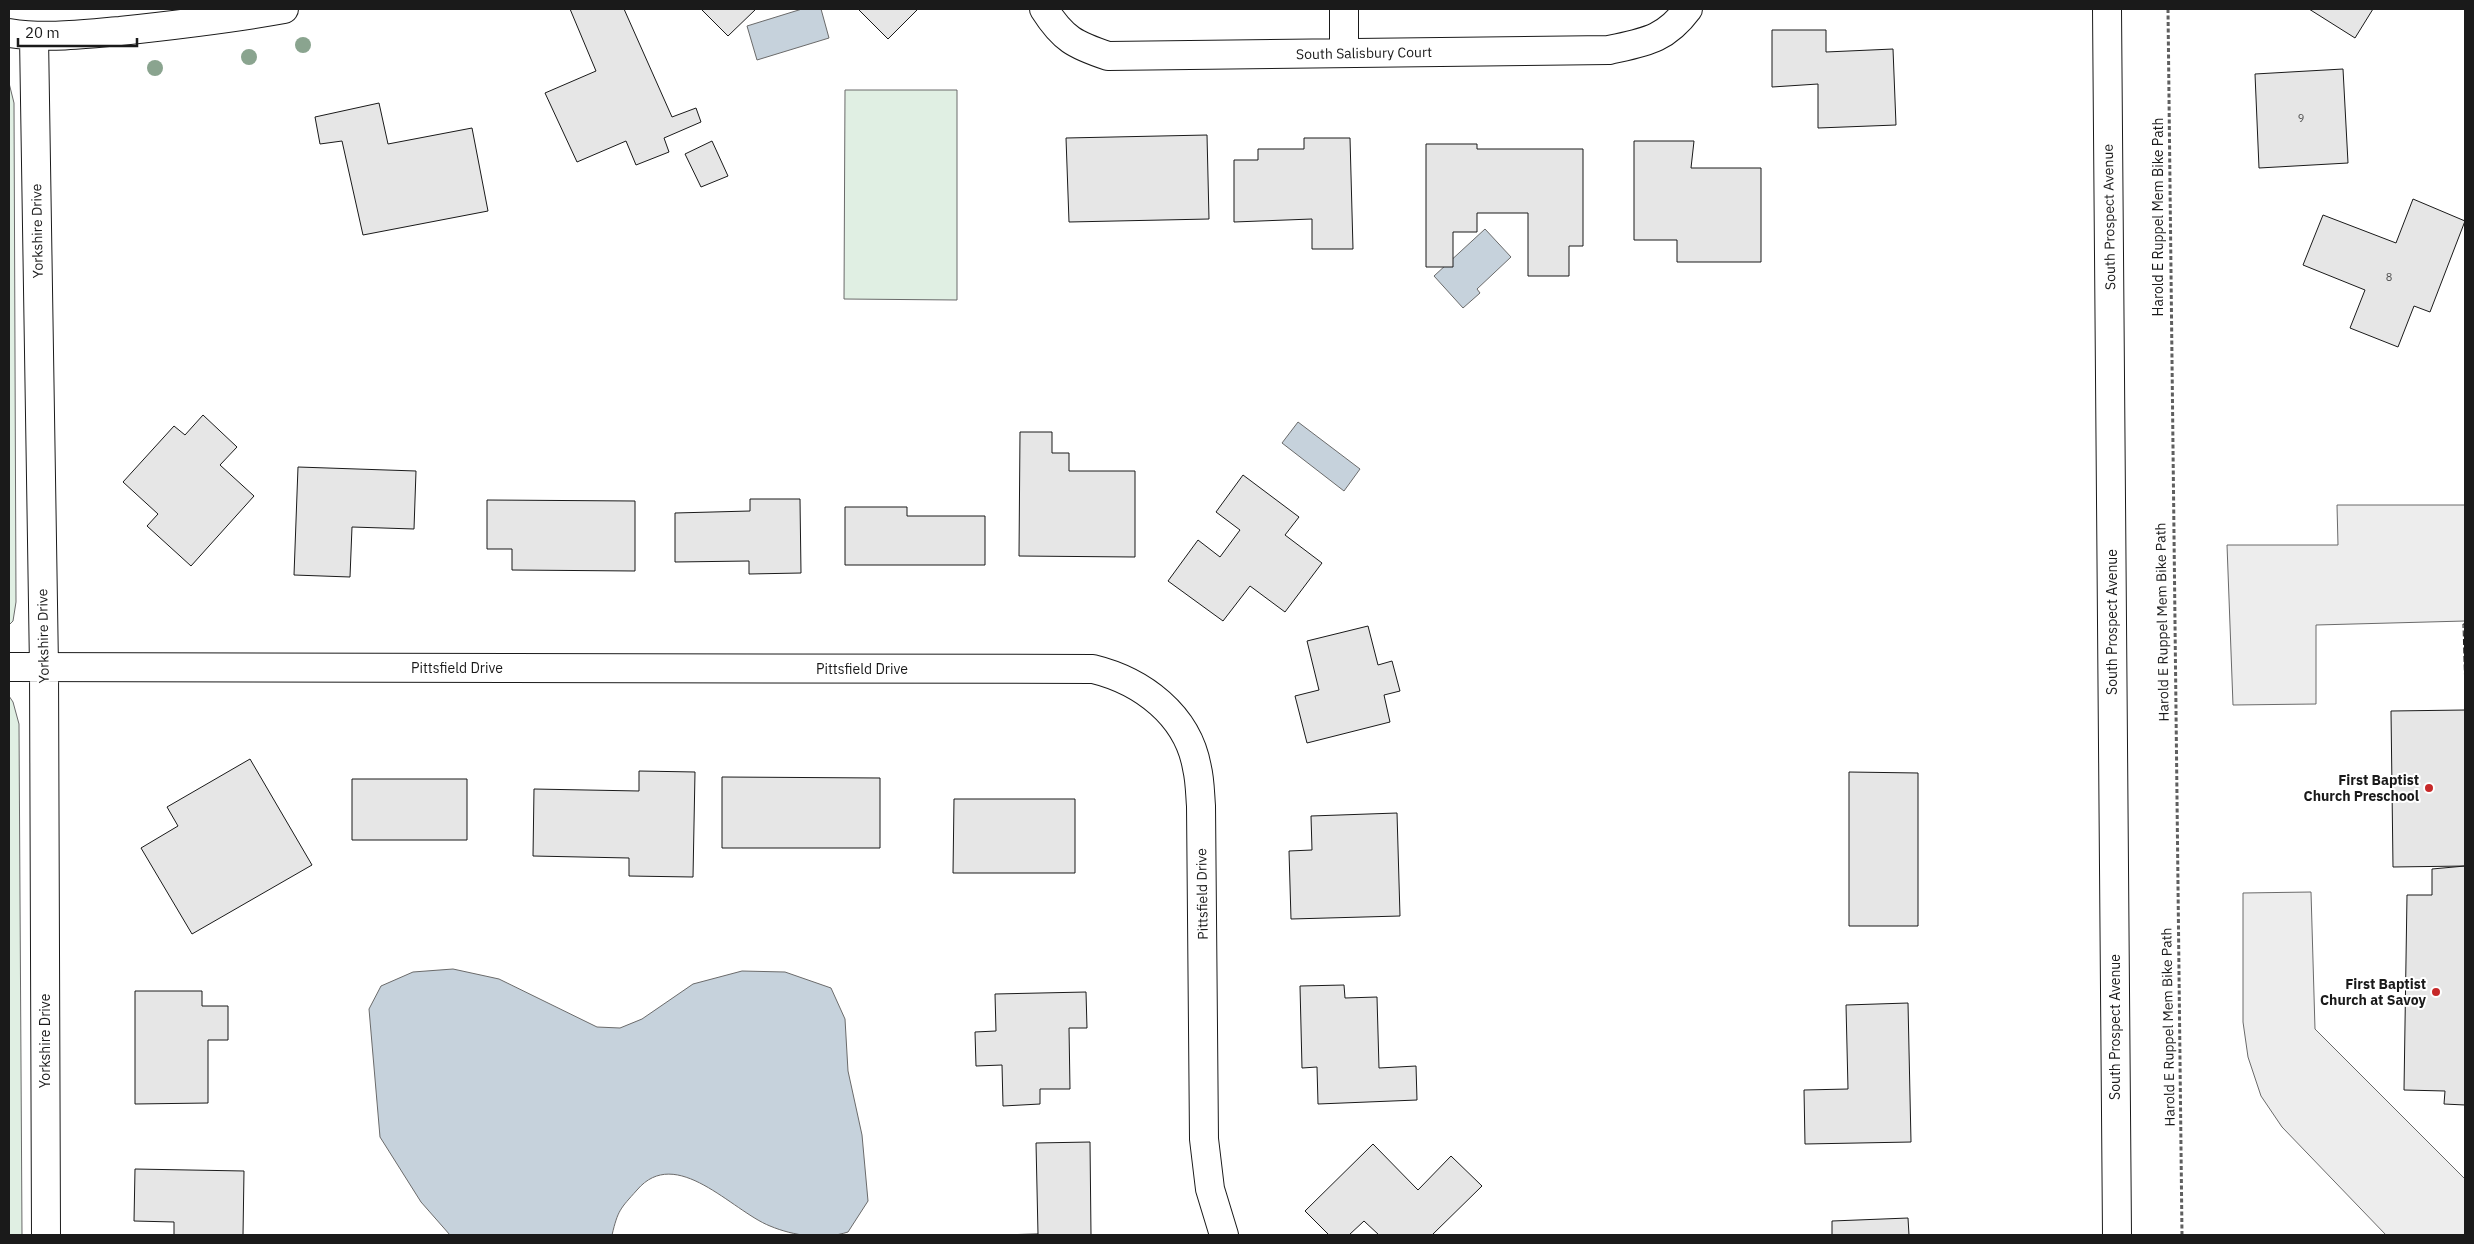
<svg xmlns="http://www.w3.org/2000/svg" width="2474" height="1244" font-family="'IBM Plex Sans',sans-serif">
	<rect width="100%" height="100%" fill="#fff"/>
	<path fill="#e0efe3" stroke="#6a6a6a" d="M 9,83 L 14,103 L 16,602 L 13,621 L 9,625 Z
		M 845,90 L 957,90 L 957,300 L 844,299 Z
		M 9,696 L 13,702 L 19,724 L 22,1235 L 9,1235 Z"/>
	<path fill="#ededed" stroke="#6a6a6a" d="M 2337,505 L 2465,505 L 2465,621 L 2316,625 L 2316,704 L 2233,705 L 2227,545 L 2338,545 Z
		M 2311,892 L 2315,1029 L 2465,1179 L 2465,1235 L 2386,1235 L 2282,1127 L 2261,1096 L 2248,1057 L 2243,1022 L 2243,893 Z"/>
	<path fill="#c6d2dc" stroke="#6a6a6a" d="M 802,9 L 821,9 L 829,38 L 757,60 L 747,26 Z
		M 1485,229 L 1511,257 L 1477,289 L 1480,293 L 1463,308 L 1434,276 Z
		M 1298,422 L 1360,469 L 1344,491 L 1282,443 Z
		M 453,969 L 499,979 L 597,1027 L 620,1028 L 642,1019 L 693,984 L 742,971 L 785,972 L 831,988 L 845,1019 L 848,1071 L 862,1135 L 868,1201 L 848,1232 C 823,1240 794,1236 770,1226 C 732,1211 676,1144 637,1190 C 620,1209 618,1210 612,1235 L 450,1235 L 421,1202 L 380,1137 L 369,1009 L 381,986 L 413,972 Z"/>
	<path fill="#e6e6e6" stroke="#1a1a1a" d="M 570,9 L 624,9 L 672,117 L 696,108 L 701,122 L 664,138 L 669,152 L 636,165 L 626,141 L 577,162 L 545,93 L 596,71 Z
		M 701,9 L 756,9 L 728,36 Z
		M 858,9 L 918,9 L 888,39 Z
		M 2309,9 L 2373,9 L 2355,38 Z
		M 1772,30 L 1826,30 L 1826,52 L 1893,49 L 1896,125 L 1818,128 L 1818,84 L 1772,87 Z
		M 2343,69 L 2348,163 L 2259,168 L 2255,74 Z
		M 379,103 L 388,144 L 472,128 L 488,211 L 363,235 L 342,141 L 320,144 L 315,117 Z
		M 1207,135 L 1209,219 L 1069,222 L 1066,138 Z
		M 1304,138 L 1350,138 L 1353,249 L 1312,249 L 1312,219 L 1234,222 L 1234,160 L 1258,160 L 1258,149 L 1304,149 Z
		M 712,141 L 728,176 L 701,187 L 685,154 Z
		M 1634,141 L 1694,141 L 1691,168 L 1761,168 L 1761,262 L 1677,262 L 1677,240 L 1634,240 Z
		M 1426,144 L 1477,144 L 1477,149 L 1583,149 L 1583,246 L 1569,246 L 1569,276 L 1528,276 L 1528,213 L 1477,213 L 1477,232 L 1453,232 L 1453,267 L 1426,267 Z
		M 2413,199 L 2465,221 L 2430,312 L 2414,306 L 2398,347 L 2350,328 L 2365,290 L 2303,265 L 2323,215 L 2396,243 Z
		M 203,415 L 237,447 L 220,465 L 254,496 L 191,566 L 147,526 L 158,514 L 123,482 L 174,426 L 185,435 Z
		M 1020,432 L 1052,432 L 1052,453 L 1069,453 L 1069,471 L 1135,471 L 1135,557 L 1019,556 Z
		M 298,467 L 416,471 L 414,529 L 352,527 L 350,577 L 294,575 Z
		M 1243,475 L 1299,517 L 1285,535 L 1322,563 L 1285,612 L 1250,586 L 1223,621 L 1168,581 L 1198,540 L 1220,557 L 1240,530 L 1216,512 Z
		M 750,499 L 800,499 L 801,573 L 749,574 L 749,561 L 675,562 L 675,513 L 750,511 Z
		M 487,500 L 635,501 L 635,571 L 512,570 L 512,549 L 487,549 Z
		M 845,507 L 907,507 L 907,516 L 985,516 L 985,565 L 845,565 Z
		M 1368,626 L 1378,665 L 1392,661 L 1400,691 L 1384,695 L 1390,722 L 1307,743 L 1295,696 L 1319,690 L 1307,641 Z
		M 2465,710 L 2465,866 L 2393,867 L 2391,711 Z
		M 250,759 L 312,865 L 192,934 L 141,848 L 178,826 L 167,807 Z
		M 639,771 L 695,772 L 693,877 L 629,876 L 629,858 L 533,856 L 534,789 L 639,791 Z
		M 1849,772 L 1918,773 L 1918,926 L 1849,926 Z
		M 722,777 L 880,778 L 880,848 L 722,848 Z
		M 352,779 L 467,779 L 467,840 L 352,840 Z
		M 954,799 L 1075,799 L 1075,873 L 953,873 Z
		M 1397,813 L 1400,916 L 1291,919 L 1289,851 L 1312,850 L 1311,816 Z
		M 2465,866 L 2465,1105 L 2444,1104 L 2445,1091 L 2404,1090 L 2407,895 L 2432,895 L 2432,869 Z
		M 1344,985 L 1345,998 L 1377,997 L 1379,1068 L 1416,1066 L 1417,1100 L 1318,1104 L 1317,1067 L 1302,1068 L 1300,986 Z
		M 135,991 L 202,991 L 202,1006 L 228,1006 L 228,1040 L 208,1040 L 208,1103 L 135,1104 Z
		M 1086,992 L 1087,1028 L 1069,1028 L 1070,1089 L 1040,1089 L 1040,1104 L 1003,1106 L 1002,1065 L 976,1066 L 975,1032 L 996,1031 L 995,994 Z
		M 1908,1003 L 1911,1142 L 1805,1144 L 1804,1090 L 1848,1089 L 1846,1005 Z
		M 1090,1142 L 1091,1235 L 998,1235 L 1038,1234 L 1036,1143 Z
		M 1373,1144 L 1418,1190 L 1451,1156 L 1482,1186 L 1432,1235 L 1379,1235 L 1364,1221 L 1349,1235 L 1329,1235 L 1305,1211 Z
		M 135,1169 L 244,1171 L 243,1235 L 174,1235 L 174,1222 L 134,1221 Z
		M 1908,1218 L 1909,1235 L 1832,1235 L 1832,1221 Z"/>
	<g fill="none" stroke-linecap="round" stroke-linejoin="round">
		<g stroke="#1a1a1a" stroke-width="30">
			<path id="minor" d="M 1044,9 C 1063,39 1075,45 1108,56 L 1609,50 C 1645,42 1665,40 1688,9
				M 1344,9 L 1344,53
				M 9,33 C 46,39 83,34 120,31 C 176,25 229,19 284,9
				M 34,37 L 44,667 L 46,1235
				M 9,667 L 1093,669 C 1142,681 1188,715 1197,768 C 1200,780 1200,794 1201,806 L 1204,1139 L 1210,1189 L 1224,1235"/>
		</g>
		<g stroke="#1a1a1a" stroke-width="30">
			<path id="major" d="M 2107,9 L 2117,1235"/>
		</g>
		<path stroke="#5f5f5f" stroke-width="3" stroke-dasharray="4 2.5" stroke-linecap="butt" d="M 2168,9 L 2182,1235"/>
		<use href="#minor" stroke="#fff" stroke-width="28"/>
		<use href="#major" stroke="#fff" stroke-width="28"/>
		<path stroke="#1a1a1a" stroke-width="1" stroke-dasharray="6 2.5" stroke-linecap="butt" d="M 2465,624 L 2463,624 L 2465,692"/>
	</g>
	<g fill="#8aa48f">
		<circle cx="303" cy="45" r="8"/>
		<circle cx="249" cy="57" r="8"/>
		<circle cx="155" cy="68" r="8"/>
	</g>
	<g fill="#c62828" stroke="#fff" stroke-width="2">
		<circle cx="2429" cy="788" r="5"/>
		<circle cx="2436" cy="992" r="5"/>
	</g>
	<g text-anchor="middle" stroke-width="4" stroke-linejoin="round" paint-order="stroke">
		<g font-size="11" fill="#4d4d4d">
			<text x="2301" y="122">9</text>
			<text x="2389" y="281">8</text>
		</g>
		<g font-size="14" fill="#1a1a1a" stroke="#fff">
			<text transform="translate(1364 53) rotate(-1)" y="5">South Salisbury Court</text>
			<text transform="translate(2109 217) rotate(-91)" y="5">South Prospect Avenue</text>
			<text transform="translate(2158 217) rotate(-90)" y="5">Harold E Ruppel Mem Bike Path</text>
			<text transform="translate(37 231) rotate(-91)" y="5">Yorkshire Drive</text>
			<text transform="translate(2112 622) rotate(-90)" y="5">South Prospect Avenue</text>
			<text transform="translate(2162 622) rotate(-91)" y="5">Harold E Ruppel Mem Bike Path</text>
			<text transform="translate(43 636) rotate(-91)" y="5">Yorkshire Drive</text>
			<text x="457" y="673">Pittsfield Drive</text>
			<text x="862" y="674">Pittsfield Drive</text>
			<text transform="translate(1202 894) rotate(-91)" y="5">Pittsfield Drive</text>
			<text transform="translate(2115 1027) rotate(-90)" y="5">South Prospect Avenue</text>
			<text transform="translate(2168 1027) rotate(-91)" y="5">Harold E Ruppel Mem Bike Path</text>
			<text transform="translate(45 1041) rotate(-90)" y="5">Yorkshire Drive</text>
		</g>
		<g font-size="14" font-weight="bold" fill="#1a1a1a" stroke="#fff" text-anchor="end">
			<text x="2419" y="785">First Baptist<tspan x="2419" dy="16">Church Preschool</tspan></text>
			<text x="2426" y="989">First Baptist<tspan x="2426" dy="16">Church at Savoy</tspan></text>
		</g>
	</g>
	<rect width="2474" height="1244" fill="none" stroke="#1a1a1a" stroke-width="20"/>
	<path d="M18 38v8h119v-8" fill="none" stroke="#1a1a1a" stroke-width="2.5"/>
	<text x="25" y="38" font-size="15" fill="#1a1a1a" stroke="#ffffff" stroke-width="4" paint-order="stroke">20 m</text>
</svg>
